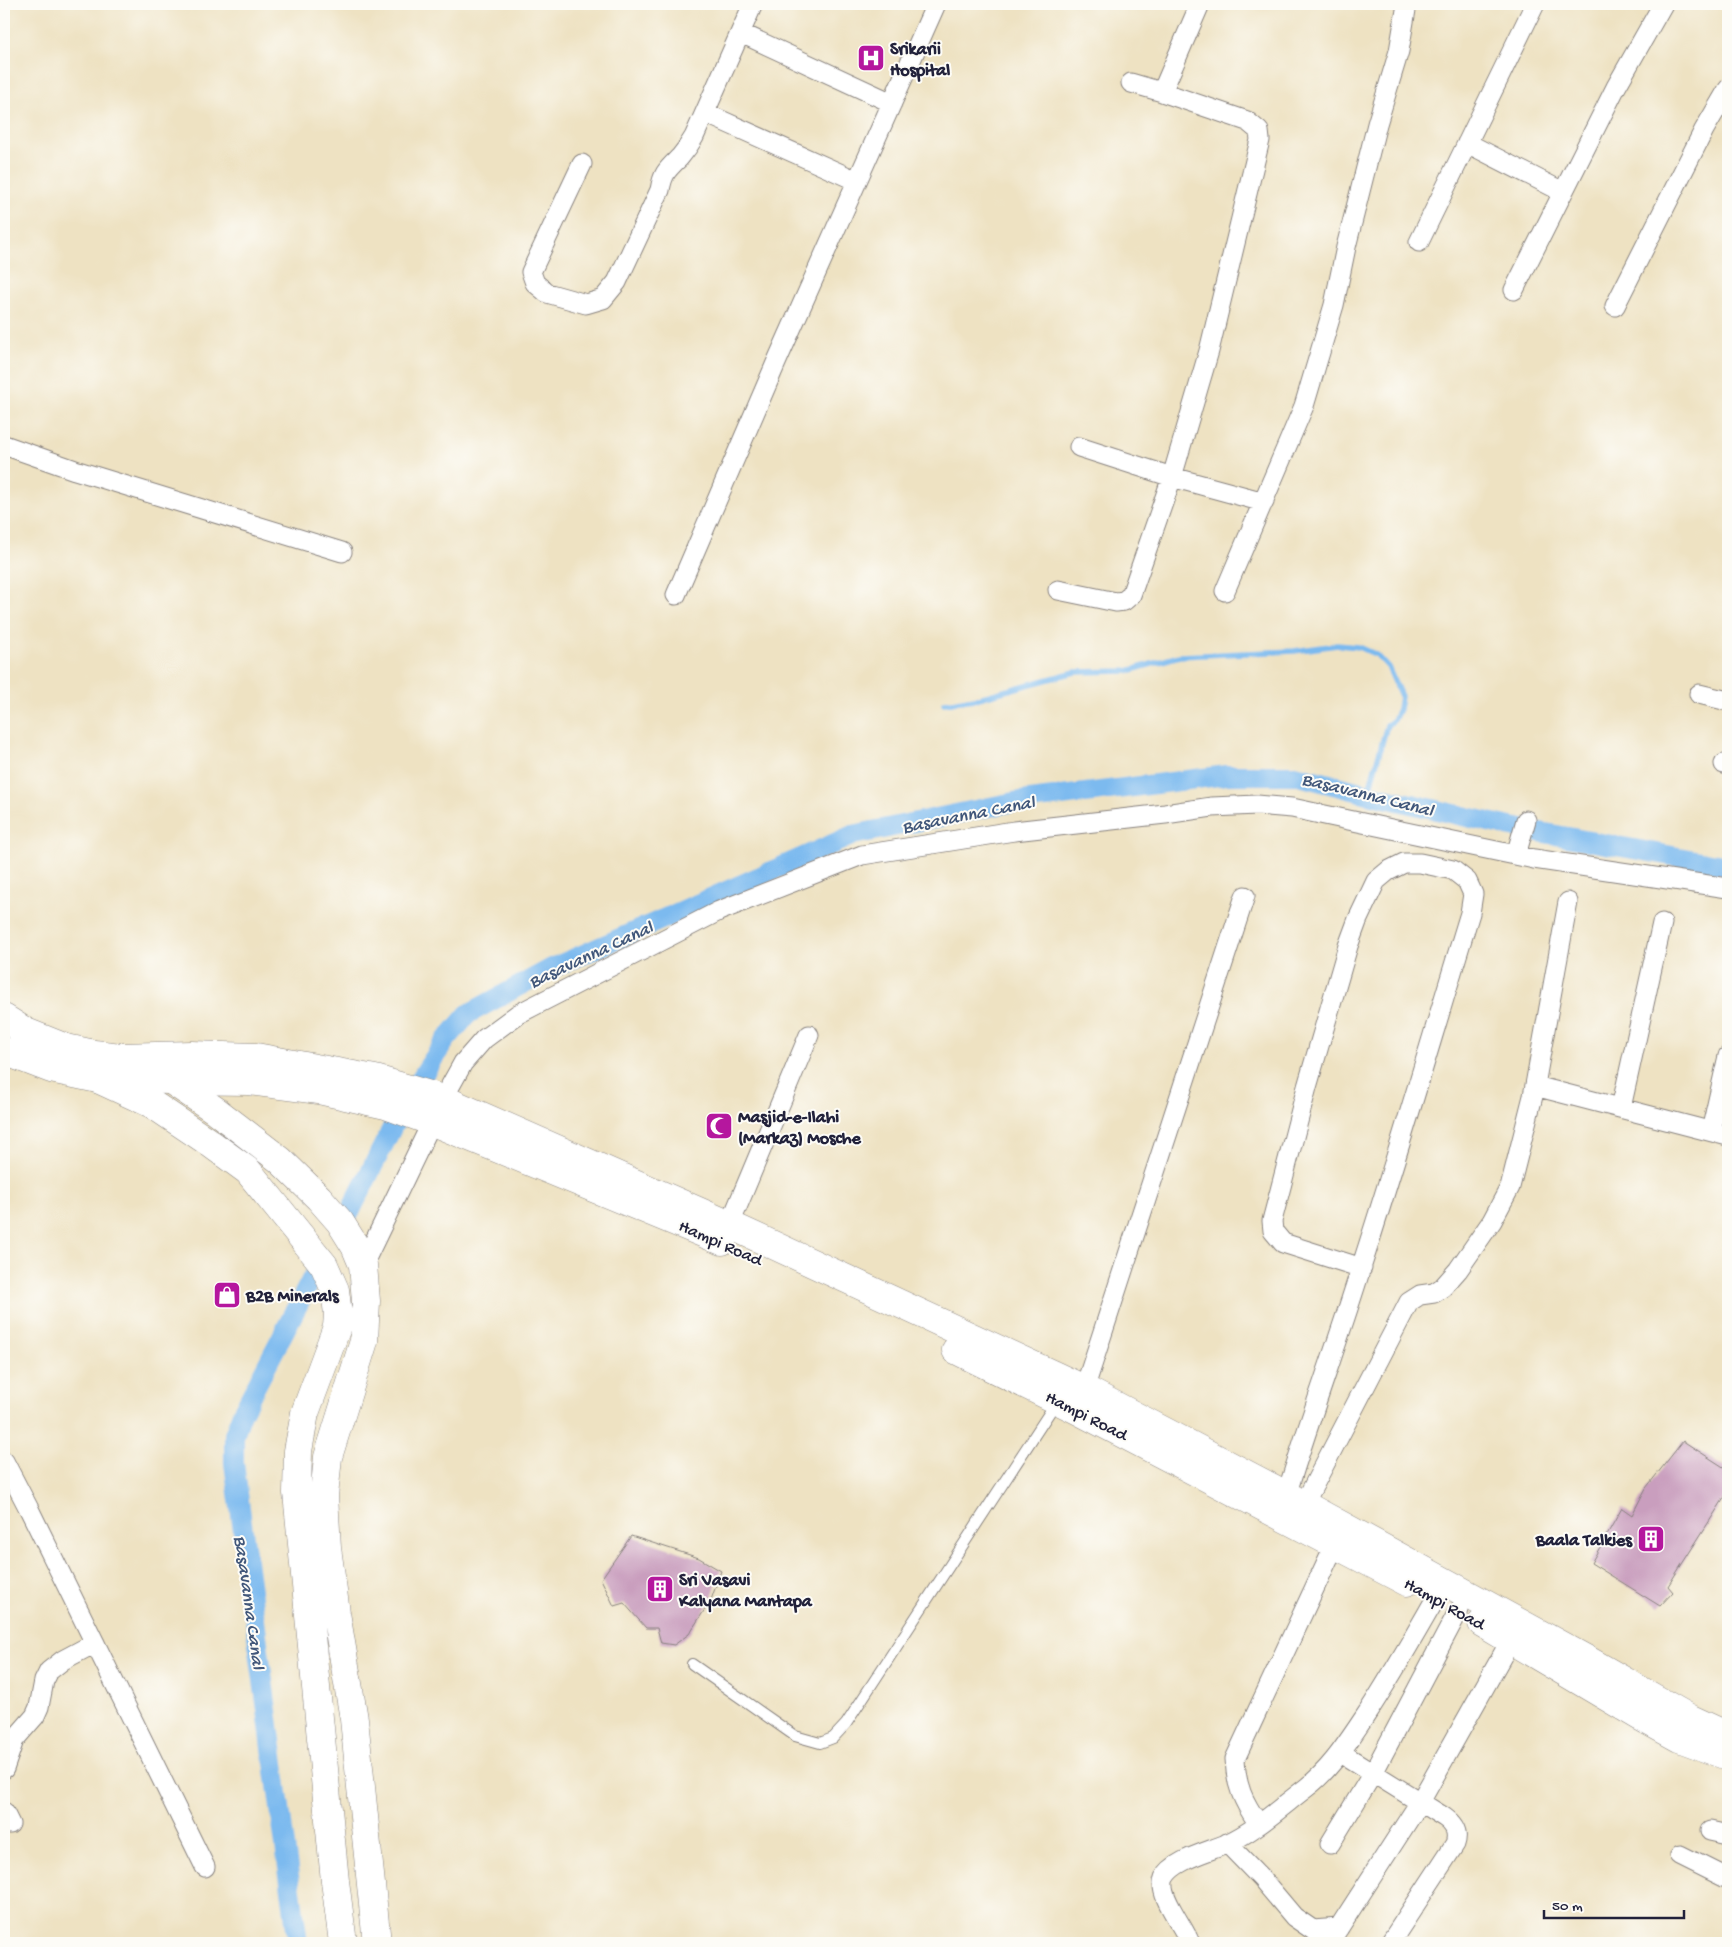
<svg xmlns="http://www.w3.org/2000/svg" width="1732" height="1947" font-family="'Gochi Hand',sans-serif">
	<rect width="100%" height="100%" fill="#fdfcf7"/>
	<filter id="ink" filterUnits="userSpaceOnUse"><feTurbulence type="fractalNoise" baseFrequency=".02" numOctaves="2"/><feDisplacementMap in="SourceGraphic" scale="10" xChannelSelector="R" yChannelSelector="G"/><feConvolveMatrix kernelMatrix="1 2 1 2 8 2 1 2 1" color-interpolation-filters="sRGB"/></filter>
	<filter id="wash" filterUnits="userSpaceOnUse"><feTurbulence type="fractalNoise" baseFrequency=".0096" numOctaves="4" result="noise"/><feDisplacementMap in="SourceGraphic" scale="20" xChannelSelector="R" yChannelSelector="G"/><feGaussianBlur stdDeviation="1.12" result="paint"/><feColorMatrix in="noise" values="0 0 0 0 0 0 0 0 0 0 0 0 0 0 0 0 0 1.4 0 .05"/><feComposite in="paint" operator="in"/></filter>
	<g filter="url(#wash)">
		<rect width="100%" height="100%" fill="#eee2c2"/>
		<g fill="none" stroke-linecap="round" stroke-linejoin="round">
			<path stroke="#7bbaef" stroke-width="5.5" d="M 944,703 L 975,699 L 1075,672 L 1128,671 L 1179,656 L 1294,651 L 1337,645 L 1359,647 L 1377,655 L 1388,667 L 1401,696 L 1399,709 L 1394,720 L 1387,725 L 1368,794"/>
			<path stroke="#7bbaef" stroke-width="20" d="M 350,1212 L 398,1116 L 426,1070 L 446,1040 L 468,1014 L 550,969 L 853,835 L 1014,802 L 1227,775 L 1295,775 L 1368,794 L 1506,826 L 1728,866
				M 298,1943 L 234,1463 L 234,1435 L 242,1413 L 312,1278"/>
		</g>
		<g id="blocks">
			<path fill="#c99ebe" d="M 1683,1441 L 1728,1470 L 1728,1492 L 1668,1586 L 1673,1592 L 1660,1606 L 1591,1563 L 1622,1508 L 1632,1515 L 1646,1488 Z
				M 631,1536 L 699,1558 L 721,1571 L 711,1600 L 689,1634 L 674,1645 L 661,1643 L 657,1628 L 646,1628 L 624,1603 L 614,1606 L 601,1579 Z"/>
		</g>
	</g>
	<g filter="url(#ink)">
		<use href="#blocks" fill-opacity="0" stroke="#88827e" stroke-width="1"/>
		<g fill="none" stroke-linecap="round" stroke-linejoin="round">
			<g stroke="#88827e" stroke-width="12">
				<path id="service" d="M 692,1664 L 795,1736 L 820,1743 L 833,1738 L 846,1724 L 1057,1401"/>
			</g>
			<g stroke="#88827e" stroke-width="21">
				<path id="minor" d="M 741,33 L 892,103
					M 1131,83 L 1162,92 L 1200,4
					M 705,113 L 857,181
					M 1467,143 L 1563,192
					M 582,164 L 531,272 L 535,283 L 547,293 L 586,304 L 603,299 L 617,282 L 660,190 C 663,172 668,169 680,157 C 685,151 690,144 694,137 L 753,4
					M 1419,242 L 1535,4
					M 1514,290 L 1616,87 L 1663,4
					M 1615,306 L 1704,130 L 1728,89
					M 4,445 L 75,470 L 342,552
					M 1079,447 L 1172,477 L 1264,502
					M 1058,590 L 1116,602 L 1124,601 L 1131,595 L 1172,477 L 1209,351 L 1260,140 L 1259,131 L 1247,121 L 1162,92
					M 1225,591 L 1304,406 L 1334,305 L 1346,247 L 1377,124 L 1399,51 L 1407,4
					M 676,595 L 776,363 L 936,4
					M 1699,694 L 1728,701
					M 1724,764 L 1728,765
					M 1516,855 L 1526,820
					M 1535,1086 L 1728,1136
					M 1621,1108 L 1662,923
					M 1711,1131 L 1728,1056
					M 725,1236 L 809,1035
					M 363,1265 L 443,1099 L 463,1063 L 484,1039 L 518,1014 L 719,911 L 862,855 L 1014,831 L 1165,814 L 1212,807 L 1257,805 L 1292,808 L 1320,814 L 1534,859 L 1728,888
					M 1081,1399 L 1245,896
					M 4,1461 L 29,1509 L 205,1867
					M 1304,1504 L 1409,1302 L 1420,1295 L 1434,1293 L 1443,1287 L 1458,1270 L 1492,1221 L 1510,1187 L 1533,1096 L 1568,902
					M 1283,1506 C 1307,1425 1337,1346 1362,1265 C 1400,1148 1434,1030 1470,913 L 1473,894 L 1467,881 L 1453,870 L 1420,863 L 1404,863 L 1388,871 L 1376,881 L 1358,919 L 1348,946 L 1307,1087 L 1272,1221 L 1273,1231 L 1283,1243 L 1362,1268
					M 1341,1753 L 1444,1817 C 1454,1824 1459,1832 1455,1844 L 1390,1943
					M 4,1769 L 14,1740 L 35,1716 L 39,1707 L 44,1681 L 49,1671 L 63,1660 L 95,1643
					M 4,1812 L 10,1824
					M 1258,1823 C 1243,1801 1236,1786 1235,1759 L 1335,1544
					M 1710,1831 L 1728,1835
					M 1227,1843 L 1262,1879 L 1294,1917 L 1313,1930 L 1339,1928
					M 1330,1844 L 1373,1773 L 1459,1610
					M 1680,1855 L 1728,1879
					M 1190,1943 C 1184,1926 1157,1895 1164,1878 C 1173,1860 1208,1852 1226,1844 C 1255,1831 1281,1807 1306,1788 C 1331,1769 1347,1743 1364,1718 C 1390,1679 1413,1638 1436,1598
					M 1329,1943 L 1420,1802 L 1511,1640"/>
			</g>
			<g stroke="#88827e" stroke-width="29">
				<path id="secondary" d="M 98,1079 L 152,1104 L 207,1141 L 248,1171 L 324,1265 L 335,1290 L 338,1314 L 337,1327 L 305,1413 L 298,1451 L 297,1493 L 335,1881 L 343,1943
					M 172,1081 L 215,1110 L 280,1160 L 319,1198 L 340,1222 L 355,1246 L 363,1265 L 366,1301 L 364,1341 L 328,1457 L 324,1496 L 327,1548 L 336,1613 L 354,1719 L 377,1943"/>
			</g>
			<g stroke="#88827e" stroke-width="29">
				<path id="primary" d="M 4,1018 L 26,1032 L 66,1048 L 94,1054 L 121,1057 L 191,1055 L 256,1057 L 375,1079 L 443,1099 L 730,1225 L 1084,1389 L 1286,1495 L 1586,1659 L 1691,1719 L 1717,1731 L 1728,1734
					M 4,1051 L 51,1069 L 98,1079 L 249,1081 L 319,1090 L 386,1105 L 433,1122 L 722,1241
					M 956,1350 L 1077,1410 L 1407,1582
					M 1482,1623 L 1639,1716 L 1679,1738 L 1728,1756"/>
			</g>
			<use href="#service" stroke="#fff" stroke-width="10"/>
			<use href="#minor" stroke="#fff" stroke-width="19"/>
			<use href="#secondary" stroke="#fff" stroke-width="28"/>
			<use href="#primary" stroke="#fff" stroke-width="28"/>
		</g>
	</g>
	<defs>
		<g id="hospital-square" transform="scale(1.4375)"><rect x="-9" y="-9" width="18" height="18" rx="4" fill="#b5179e" stroke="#fdfcf7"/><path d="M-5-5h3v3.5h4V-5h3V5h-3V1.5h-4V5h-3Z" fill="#fff"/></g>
		<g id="mosque-square" transform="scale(1.4375)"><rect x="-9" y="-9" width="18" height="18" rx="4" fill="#b5179e" stroke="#fdfcf7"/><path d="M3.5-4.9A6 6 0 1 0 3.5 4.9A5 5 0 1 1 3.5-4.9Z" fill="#fff"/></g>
		<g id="shop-square" transform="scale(1.4375)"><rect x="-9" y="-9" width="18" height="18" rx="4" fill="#b5179e" stroke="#fdfcf7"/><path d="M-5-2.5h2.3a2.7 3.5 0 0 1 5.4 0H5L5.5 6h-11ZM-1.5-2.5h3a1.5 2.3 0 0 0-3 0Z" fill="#fff"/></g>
		<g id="building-square" transform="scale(1.4375)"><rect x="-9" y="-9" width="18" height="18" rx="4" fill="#b5179e" stroke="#fdfcf7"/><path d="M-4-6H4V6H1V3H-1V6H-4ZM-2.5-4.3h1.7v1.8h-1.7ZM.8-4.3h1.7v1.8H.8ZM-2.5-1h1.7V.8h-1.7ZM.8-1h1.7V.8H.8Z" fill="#fff"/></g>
	</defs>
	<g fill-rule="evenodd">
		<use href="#hospital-square" x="871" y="58"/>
		<use href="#mosque-square" x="719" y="1126"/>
		<use href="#shop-square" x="227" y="1295"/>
		<use href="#building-square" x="1651" y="1539"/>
		<use href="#building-square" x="660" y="1589"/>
	</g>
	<g text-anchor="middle" stroke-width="4" stroke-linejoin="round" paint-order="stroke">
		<g font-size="18" font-weight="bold" fill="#22223b" stroke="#fdfcf7" text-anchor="start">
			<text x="890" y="54">Srikarii<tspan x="890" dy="21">Hospital</tspan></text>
			<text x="738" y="1122">Masjid-e-Ilahi<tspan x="738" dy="21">(Markaz) Mosche</tspan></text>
			<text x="246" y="1301">B2B Minerals</text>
			<text x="1632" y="1545" text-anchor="end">Baala Talkies</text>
			<text x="679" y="1585">Sri Vasavi<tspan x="679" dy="21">Kalyana Mantapa</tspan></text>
		</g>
		<g font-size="18" fill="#22223b" stroke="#fdfcf7">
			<text transform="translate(721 1242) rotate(24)" y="6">Hampi Road</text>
			<text transform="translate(1087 1415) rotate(27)" y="6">Hampi Road</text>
			<text transform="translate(1445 1603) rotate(29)" y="6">Hampi Road</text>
		</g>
		<g font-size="19" font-style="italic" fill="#41577a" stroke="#fdfcf7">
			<text transform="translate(1368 793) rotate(14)" y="7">Basavanna Canal</text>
			<text transform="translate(968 813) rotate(-11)" y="7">Basavanna Canal</text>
			<text transform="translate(590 953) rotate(-25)" y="7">Basavanna Canal</text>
			<text transform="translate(251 1602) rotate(82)" y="7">Basavanna Canal</text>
		</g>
	</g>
	<rect width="1732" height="1947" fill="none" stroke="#fdfcf7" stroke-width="20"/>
	<path d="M1544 1910v8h140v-8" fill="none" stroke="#22223b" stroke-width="2.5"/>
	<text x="1552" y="1910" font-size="15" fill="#22223b" stroke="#fdfcf7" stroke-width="4" paint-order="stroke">50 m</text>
</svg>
